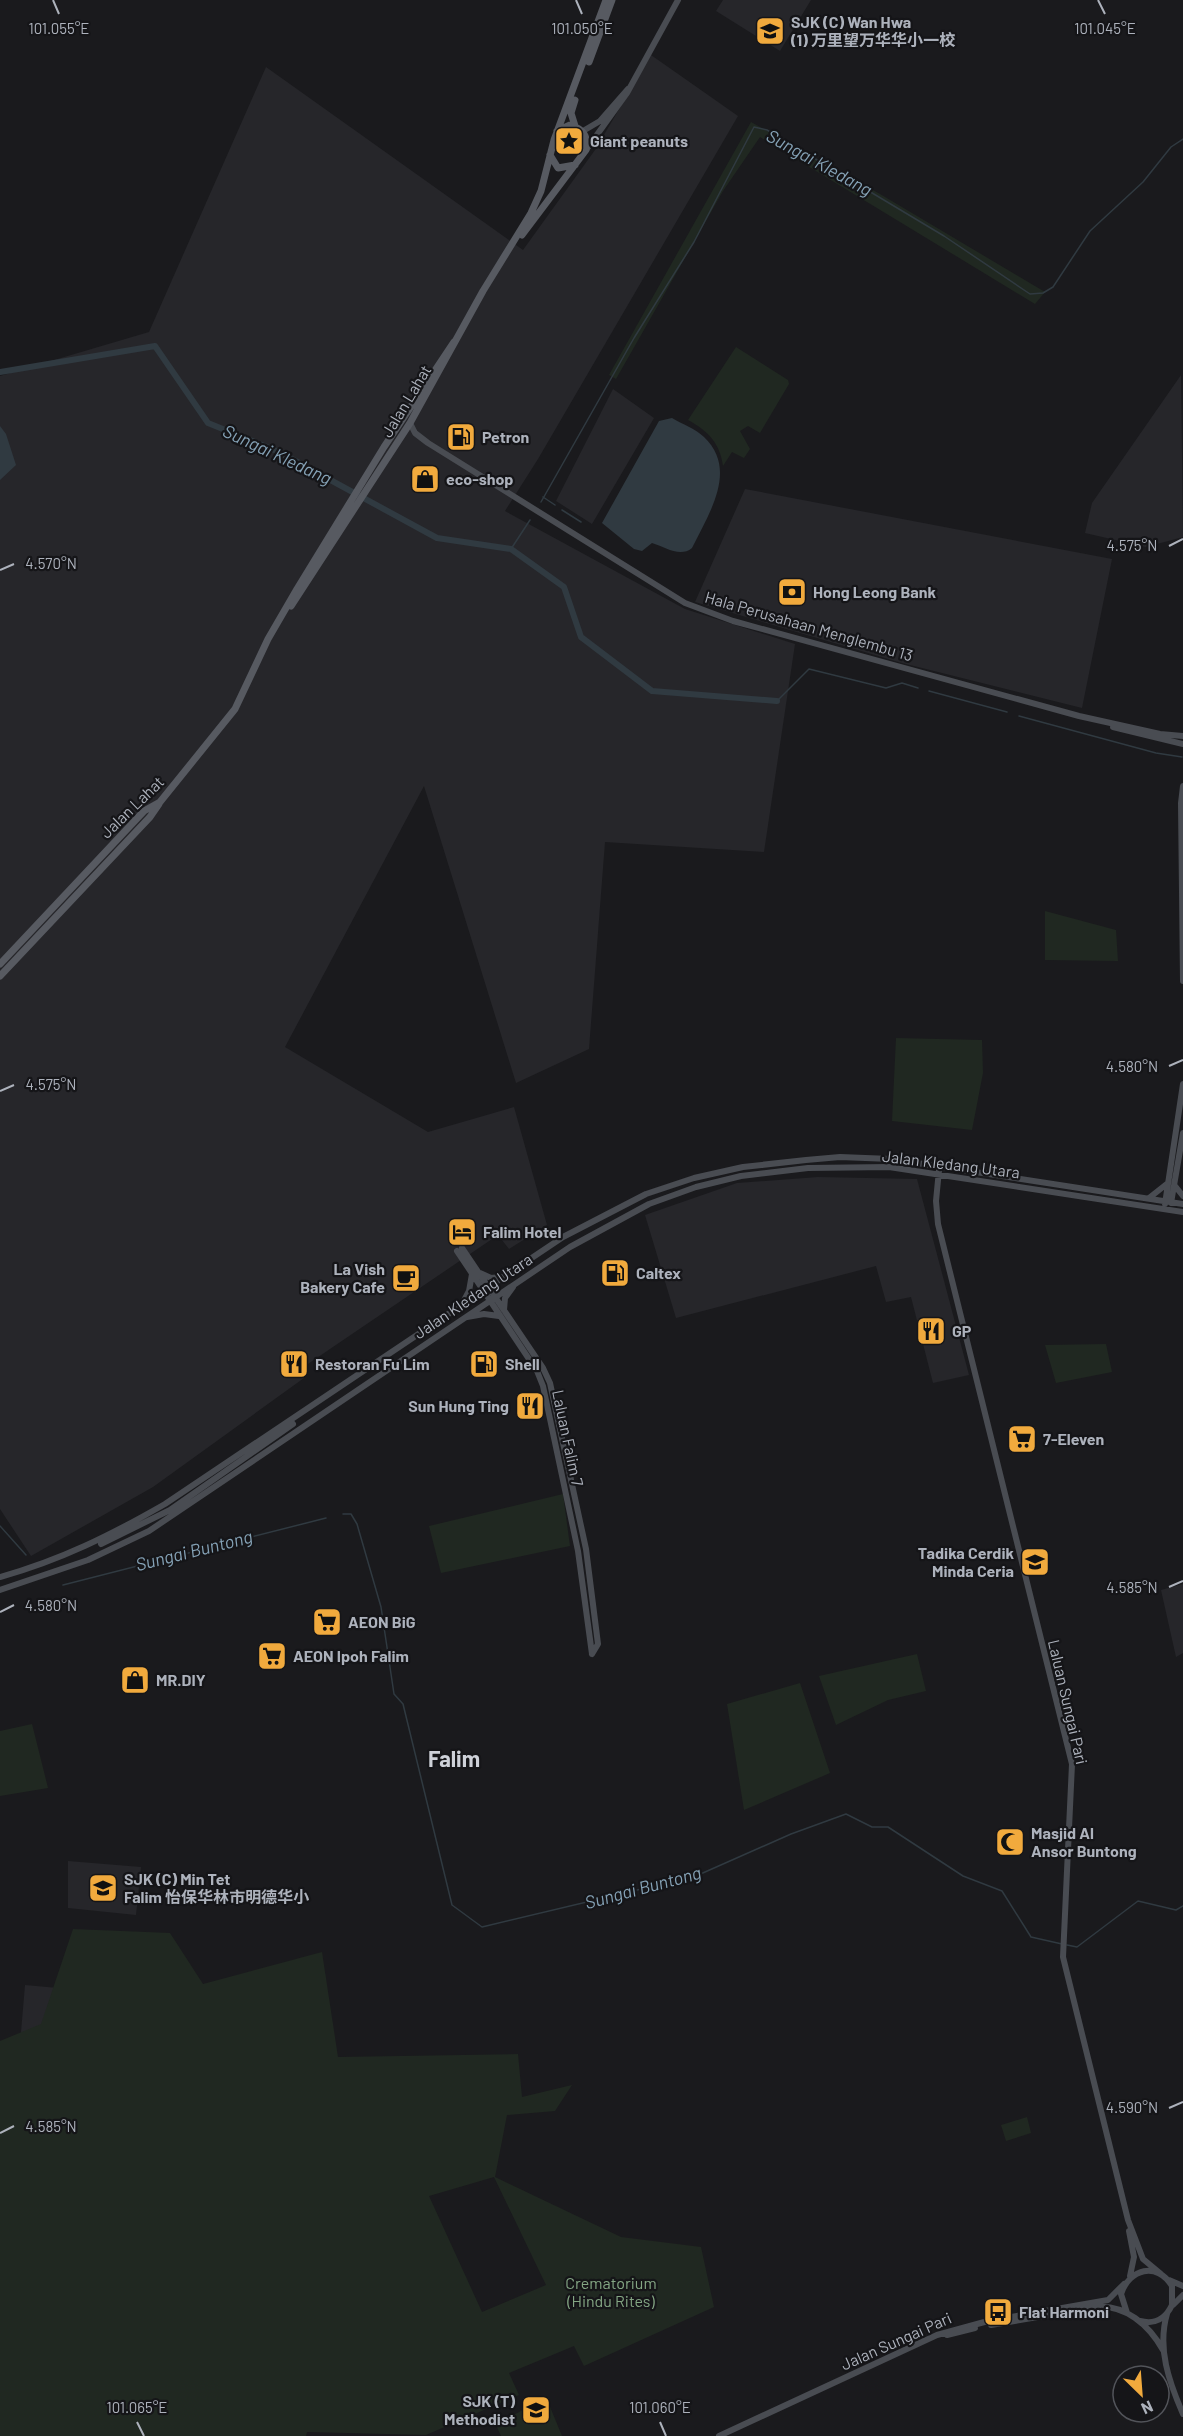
<svg xmlns="http://www.w3.org/2000/svg" width="1183" height="2436" font-family="Barlow,'Noto Sans SC',sans-serif">
	<rect width="100%" height="100%" fill="#1a1a1d"/>
	<path fill="#26262a" d="M 723,0 L 811,0 L 780,51 L 716,11 Z
		M 651,55 L 738,116 L 538,459 L 505,511 L 685,609 L 795,644 L 764,852 L 605,842 L 589,1049 L 516,1083 L 424,786 L 285,1047 L 428,1132 L 514,1107 L 547,1225 L 509,1249 L 498,1235 L 299,1370 L 304,1378 L 153,1487 L 31,1556 L 0,1509 L 0,376 L 149,332 L 266,67 L 523,250 L 595,150 Z
		M 1181,375 L 1183,537 L 1146,547 L 1085,533 L 1092,503 Z
		M 613,389 L 654,418 L 592,524 L 556,501 Z
		M 745,489 L 1112,559 L 1082,708 L 902,663 L 695,602 Z
		M 818,1177 L 917,1179 L 969,1375 L 933,1383 L 911,1297 L 886,1302 L 876,1266 L 676,1318 L 645,1215 L 737,1183 Z
		M 1183,1584 L 1183,1653 L 1176,1657 L 1161,1590 Z
		M 68,1861 L 141,1867 L 136,1915 L 68,1908 Z
		M 25,1985 L 58,1988 L 17,2079 Z"/>
	<path fill="#202821" fill-rule="evenodd" d="M 751,122 L 880,194 L 1045,292 L 1035,304 L 760,137 L 723,191 L 616,379 L 609,375 Z
		M 736,347 L 788,380 L 789,384 L 760,433 L 748,426 L 740,431 L 750,449 L 744,458 L 732,452 L 723,466 C 720,443 708,431 688,420 Z
		M 1045,911 L 1116,930 L 1118,961 L 1045,960 Z
		M 896,1038 L 982,1040 L 983,1073 L 972,1130 L 892,1121 Z
		M 1106,1344 L 1112,1372 L 1056,1383 L 1045,1345 Z
		M 563,1494 L 570,1546 L 441,1573 L 429,1526 Z
		M 917,1654 L 926,1691 L 888,1700 L 836,1725 L 819,1676 Z
		M 800,1683 L 830,1773 L 744,1810 L 727,1704 Z
		M 32,1724 L 48,1788 L 0,1796 L 0,1731 Z
		M 73,1929 L 170,1933 L 203,1984 L 322,1952 L 338,2057 L 518,2054 L 522,2097 L 572,2085 L 555,2111 L 507,2115 L 495,2177 L 621,2237 L 701,2247 L 714,2307 L 584,2366 L 574,2346 L 509,2373 L 519,2395 L 426,2435 L 307,2432 L 306,2436 L 0,2436 L 0,2041 L 41,2024 ZM 494,2177 L 546,2285 L 482,2312 L 429,2196 Z
		M 1027,2117 L 1031,2133 L 1006,2141 L 1001,2125 Z
		M 546,2397 L 562,2436 L 501,2436 L 496,2425 Z"/>
	<path fill="#303a41" d="M 672,418 C 682,424 696,429 704,437 C 739,470 708,515 692,548 C 680,558 665,547 652,543 L 642,551 L 634,549 L 602,523 L 659,421 Z
		M 0,426 L 6,434 L 16,465 L 0,480 Z"/>
	<g fill="none" stroke-linecap="round" stroke-linejoin="round">
		<path stroke="#303a41" stroke-width="1.5" d="M 543,497 L 555,505
			M 541,502 L 634,338 L 694,242 L 754,127 L 767,130 L 944,236 L 1030,294 L 1043,293 L 1053,287 L 1090,231 L 1143,182 L 1171,147 L 1183,139
			M 562,510 L 581,522
			M 511,549 L 530,520
			M 929,691 L 1007,712
			M 777,701 L 809,669 L 886,688 L 902,683 L 918,688
			M 1019,716 L 1156,753 L 1182,757
			M 343,1514 L 351,1514 L 357,1524 L 381,1607 L 394,1694 L 403,1704 L 452,1905 L 482,1927 L 696,1876 L 791,1834 L 846,1814 L 872,1827 L 888,1827 L 963,1876 L 1002,1891 L 1031,1937 L 1062,1944
			M 0,1526 L 26,1555
			M 63,1585 L 326,1518
			M 1067,1945 L 1077,1947 L 1138,1901 L 1176,1910 L 1183,1906"/>
		<path stroke="#303a41" stroke-width="6" d="M 0,372 L 155,346 L 208,423 L 279,452 L 437,538 L 511,549 L 564,587 L 581,637 L 652,691 L 777,701"/>
		<path stroke="#494c52" stroke-width="6" d="M 583,131 L 600,121 L 628,89
			M 586,150 L 627,93 L 678,0
			M 410,423 L 415,433 L 428,443 L 685,603 L 733,621 L 1079,716 L 1160,734 L 1183,736
			M 1113,727 L 1183,744
			M 1183,786 L 1181,803 L 1183,981
			M 939,1170 L 936,1201 L 938,1224 L 1072,1764 L 1063,1957 L 1128,2220 L 1143,2259 L 1161,2274
			M 1175,1186 L 1183,1196
			M 1149,1198 L 1168,1183
			M 1171,1203 L 1183,1133
			M 1165,1204 L 1183,1084
			M 462,1248 L 543,1368 L 550,1383 L 586,1549 L 598,1644 L 592,1654
			M 457,1251 L 537,1371 L 543,1386 L 578,1551 L 592,1654
			M 480,1273 L 491,1278 L 501,1277
			M 461,1306 L 469,1291 L 472,1274
			M 504,1310 L 505,1298 L 513,1287
			M 467,1317 L 484,1314 L 499,1316
			M 101,1544 L 170,1510 L 293,1424
			M 0,1577 C 61,1560 111,1535 165,1504 L 563,1237 L 646,1194 L 694,1178 L 743,1167 L 806,1160 L 840,1157 L 891,1159 L 1183,1204
			M 0,1590 L 88,1560 L 149,1531 L 570,1247 L 649,1204 L 696,1187 L 741,1176 L 808,1168 L 889,1167 L 1183,1212
			M 1129,2231 L 1134,2257 L 1130,2276
			M 1169,2280 L 1183,2286
			M 1173,2305 L 1183,2295
			M 1127,2313 L 1121,2294 C 1129,2269 1157,2261 1172,2286 L 1172,2305 C 1166,2318 1155,2325 1140,2321
			M 1167,2314 C 1157,2348 1169,2382 1183,2414
			M 991,2325 L 1096,2307 C 1125,2304 1149,2325 1163,2350
			M 947,2335 L 975,2328
			M 719,2436 L 937,2335 L 988,2321 L 1108,2300 L 1124,2284"/>
		<path stroke="#575a61" stroke-width="7" d="M 589,62 L 612,0
			M 575,100 L 571,113 L 575,126
			M 550,155 L 558,168 L 575,165
			M 522,235 L 586,150 C 588,136 584,129 570,125 L 557,131
			M 291,606 L 410,423 L 483,291 L 531,213 L 541,191 L 554,140 L 606,0
			M 0,964 L 144,811 L 160,802 L 235,709 L 268,639 L 297,589 L 384,447 L 454,342
			M 0,976 L 150,817 L 159,804"/>
	</g>
	<path fill="none" stroke="#adb2bc" stroke-width="2" d="M 53,0 L 59,14M 576,0 L 582,14M 1098,0 L 1105,14M 1169,546 L 1183,539M 0,570 L 14,564M 1169,1066 L 1183,1060M 0,1091 L 14,1085M 1169,1587 L 1183,1581M 0,1612 L 14,1605M 1169,2108 L 1183,2102M 0,2133 L 14,2126M 137,2422 L 144,2436M 660,2422 L 666,2436"/>
	<defs>
		<g id="school-square" transform="scale(1.5)"><rect x="-9" y="-9" width="18" height="18" rx="4" fill="#f1aa3d" stroke="#151518"/><path d="M0-5L7-2L0 1L-7-2ZM-4 1L0 2.5L4 1V4Q0 6-4 4Z" fill="#111"/></g>
		<g id="sight-square" transform="scale(1.5)"><rect x="-9" y="-9" width="18" height="18" rx="4" fill="#f1aa3d" stroke="#151518"/><path d="M0-6L1.8-2.2L6-1.7L2.9 1.2L3.7 5.4L0 3.3L-3.7 5.4L-2.9 1.2L-6-1.7L-1.8-2.2Z" fill="#111"/></g>
		<g id="fuel-square" transform="scale(1.5)"><rect x="-9" y="-9" width="18" height="18" rx="4" fill="#f1aa3d" stroke="#151518"/><path d="M-5.5-6h7V0h2V4h1.3V-2.5L3-4.5l.8-.8L6-3V5H2.5V1h-1V6h-7ZM-4.2-4.7v3.2H.2V-4.7Z" fill="#111"/></g>
		<g id="shop-square" transform="scale(1.5)"><rect x="-9" y="-9" width="18" height="18" rx="4" fill="#f1aa3d" stroke="#151518"/><path d="M-5-2.5h2.3a2.7 3.5 0 0 1 5.4 0H5L5.5 6h-11ZM-1.5-2.5h3a1.5 2.3 0 0 0-3 0Z" fill="#111"/></g>
		<g id="bank-square" transform="scale(1.5)"><rect x="-9" y="-9" width="18" height="18" rx="4" fill="#f1aa3d" stroke="#151518"/><path d="M-6-4H6V4H-6ZM0-2.3a2.3 2.3 0 1 0 0 4.6a2.3 2.3 0 1 0 0-4.6Z" fill="#111"/></g>
		<g id="hotel-square" transform="scale(1.5)"><rect x="-9" y="-9" width="18" height="18" rx="4" fill="#f1aa3d" stroke="#151518"/><path d="M-6-4.5h1.5V1H6V5H4.5V3h-9V5H-6ZM-4 0a1.8 1.8 0 1 1 3.6 0ZM.5 0V-2.5h3Q6-2.5 6 0Z" fill="#111"/></g>
		<g id="cafe-square" transform="scale(1.5)"><rect x="-9" y="-9" width="18" height="18" rx="4" fill="#f1aa3d" stroke="#151518"/><path d="M-5.5-4.5H6V0H3Q3 3.5 0 3.5H-2.5Q-5.5 3.5-5.5 0ZM3-3.2v2h1.7v-2ZM-6 4.5H4V6H-6Z" fill="#111"/></g>
		<g id="restaurant-square" transform="scale(1.5)"><rect x="-9" y="-9" width="18" height="18" rx="4" fill="#f1aa3d" stroke="#151518"/><path d="M-5-6h1v4h1v-4h1v4h1v-4h1v5L-1.5 .5V6h-2V.5L-5-1ZM5-6V6H3V1.5H1.5Q1.5-4 5-6Z" fill="#111"/></g>
		<g id="supermarket-square" transform="scale(1.5)"><rect x="-9" y="-9" width="18" height="18" rx="4" fill="#f1aa3d" stroke="#151518"/><path d="M-6-5.5h2.5l.6 2H6L4.5 2H-2.5L-4.4-4H-6ZM-1.5 3.2a1.3 1.3 0 1 0 .1 0ZM3 3.2a1.3 1.3 0 1 0 .1 0Z" fill="#111"/></g>
		<g id="mosque-square" transform="scale(1.5)"><rect x="-9" y="-9" width="18" height="18" rx="4" fill="#f1aa3d" stroke="#151518"/><path d="M3.5-4.9A6 6 0 1 0 3.5 4.9A5 5 0 1 1 3.5-4.9Z" fill="#111"/></g>
		<g id="bus-square" transform="scale(1.5)"><rect x="-9" y="-9" width="18" height="18" rx="4" fill="#f1aa3d" stroke="#151518"/><path d="M-5-6H5V4H4V6H2V4H-2V6H-4V4H-5ZM-3.5-4V0h7V-4ZM-3.5 1.2v1.5H-2V1.2ZM2 1.2v1.5H3.5V1.2Z" fill="#111"/></g>
	</defs>
	<g fill-rule="evenodd">
		<use href="#school-square" x="770" y="31"/>
		<use href="#sight-square" x="569" y="141"/>
		<use href="#fuel-square" x="461" y="437"/>
		<use href="#shop-square" x="425" y="479"/>
		<use href="#bank-square" x="792" y="592"/>
		<use href="#hotel-square" x="462" y="1232"/>
		<use href="#fuel-square" x="615" y="1273"/>
		<use href="#cafe-square" x="406" y="1278"/>
		<use href="#restaurant-square" x="931" y="1331"/>
		<use href="#restaurant-square" x="294" y="1364"/>
		<use href="#fuel-square" x="484" y="1364"/>
		<use href="#restaurant-square" x="530" y="1406"/>
		<use href="#supermarket-square" x="1022" y="1439"/>
		<use href="#school-square" x="1035" y="1562"/>
		<use href="#supermarket-square" x="327" y="1622"/>
		<use href="#supermarket-square" x="272" y="1656"/>
		<use href="#shop-square" x="135" y="1680"/>
		<use href="#mosque-square" x="1010" y="1842"/>
		<use href="#school-square" x="103" y="1888"/>
		<use href="#bus-square" x="998" y="2312"/>
		<use href="#school-square" x="536" y="2410"/>
	</g>
	<g text-anchor="middle" stroke-width="4.5" stroke-linejoin="round" paint-order="stroke">
		<g font-size="16" font-weight="bold" fill="#adb2bc" stroke="#151518" text-anchor="start">
			<text x="791" y="28">SJK (C) Wan Hwa<tspan x="791" dy="18">(1) 万里望万华华小一校</tspan></text>
			<text x="590" y="147">Giant peanuts</text>
			<text x="482" y="443">Petron</text>
			<text x="446" y="485">eco-shop</text>
			<text x="813" y="598">Hong Leong Bank</text>
			<text x="483" y="1238">Falim Hotel</text>
			<text x="385" y="1275" text-anchor="end">La Vish<tspan x="385" dy="18">Bakery Cafe</tspan></text>
			<text x="636" y="1279">Caltex</text>
			<text x="952" y="1337">GP</text>
			<text x="315" y="1370">Restoran Fu Lim</text>
			<text x="505" y="1370">Shell</text>
			<text x="509" y="1412" text-anchor="end">Sun Hung Ting</text>
			<text x="1043" y="1445">7-Eleven</text>
			<text x="1014" y="1559" text-anchor="end">Tadika Cerdik<tspan x="1014" dy="18">Minda Ceria</tspan></text>
			<text x="348" y="1628">AEON BiG</text>
			<text x="293" y="1662">AEON Ipoh Falim</text>
			<text x="156" y="1686">MR.DIY</text>
			<text x="1031" y="1839">Masjid Al<tspan x="1031" dy="18">Ansor Buntong</tspan></text>
			<text x="124" y="1885">SJK (C) Min Tet<tspan x="124" dy="18">Falim 怡保华林市明德华小</tspan></text>
			<text x="1019" y="2318">Flat Harmoni</text>
			<text x="515" y="2407" text-anchor="end">SJK (T)<tspan x="515" dy="18">Methodist</tspan></text>
		</g>
		<g font-size="16" fill="#adb2bc" stroke="#151518">
			<text transform="translate(406 401) rotate(-59)" y="6">Jalan Lahat</text>
			<text transform="translate(809 626) rotate(16)" y="6">Hala Perusahaan Menglembu 13</text>
			<text transform="translate(132 807) rotate(-44)" y="6">Jalan Lahat</text>
			<text transform="translate(951 1164) rotate(7)" y="6">Jalan Kledang Utara</text>
			<text transform="translate(473 1296) rotate(-34)" y="6">Jalan Kledang Utara</text>
			<text transform="translate(568 1438) rotate(78)" y="6">Laluan Falim 7</text>
			<text transform="translate(1068 1702) rotate(77)" y="6">Laluan Sungai Pari</text>
			<text transform="translate(896 2341) rotate(-24)" y="6">Jalan Sungai Pari</text>
		</g>
		<g font-size="16" fill="#84a684" stroke="#151518">
			<text x="611" y="2289">Crematorium<tspan x="611" dy="18">(Hindu Rites)</tspan></text>
		</g>
		<g font-size="18" font-style="italic" fill="#85a2b6" stroke="#151518">
			<text transform="translate(819 163) rotate(29)" y="6">Sungai Kledang</text>
			<text transform="translate(277 455) rotate(25)" y="6">Sungai Kledang</text>
			<text transform="translate(194 1551) rotate(-14)" y="6">Sungai Buntong</text>
			<text transform="translate(643 1888) rotate(-15)" y="6">Sungai Buntong</text>
		</g>
		<g font-size="22" font-weight="bold" fill="#ced1d8" stroke="#151518">
			<text x="454" y="1767">Falim</text>
		</g>
	</g>
	<g font-size="15" text-anchor="middle" fill="#adb2bc" stroke="#151518" stroke-width="4.5" stroke-linejoin="round" paint-order="stroke">
		<text x="59" y="34">101.055°E</text>
		<text x="582" y="34">101.050°E</text>
		<text x="1105" y="34">101.045°E</text>
		<text x="1132" y="551">4.575°N</text>
		<text x="51" y="569">4.570°N</text>
		<text x="1132" y="1072">4.580°N</text>
		<text x="51" y="1090">4.575°N</text>
		<text x="1132" y="1593">4.585°N</text>
		<text x="51" y="1611">4.580°N</text>
		<text x="1132" y="2113">4.590°N</text>
		<text x="51" y="2132">4.585°N</text>
		<text x="137" y="2413">101.065°E</text>
		<text x="660" y="2413">101.060°E</text>
	</g>
	<g transform="translate(1141 2394) rotate(155)"><circle r="28" fill="#151518" stroke="#52545a" stroke-width="1.5"/>
	<path d="M0-4.5L10 22L0 15L-10 22Z" fill="#f1aa3d"/>
	<text y="-9" font-size="16" font-weight="bold" text-anchor="middle" fill="#adb2bc">N</text>
	</g>
</svg>
